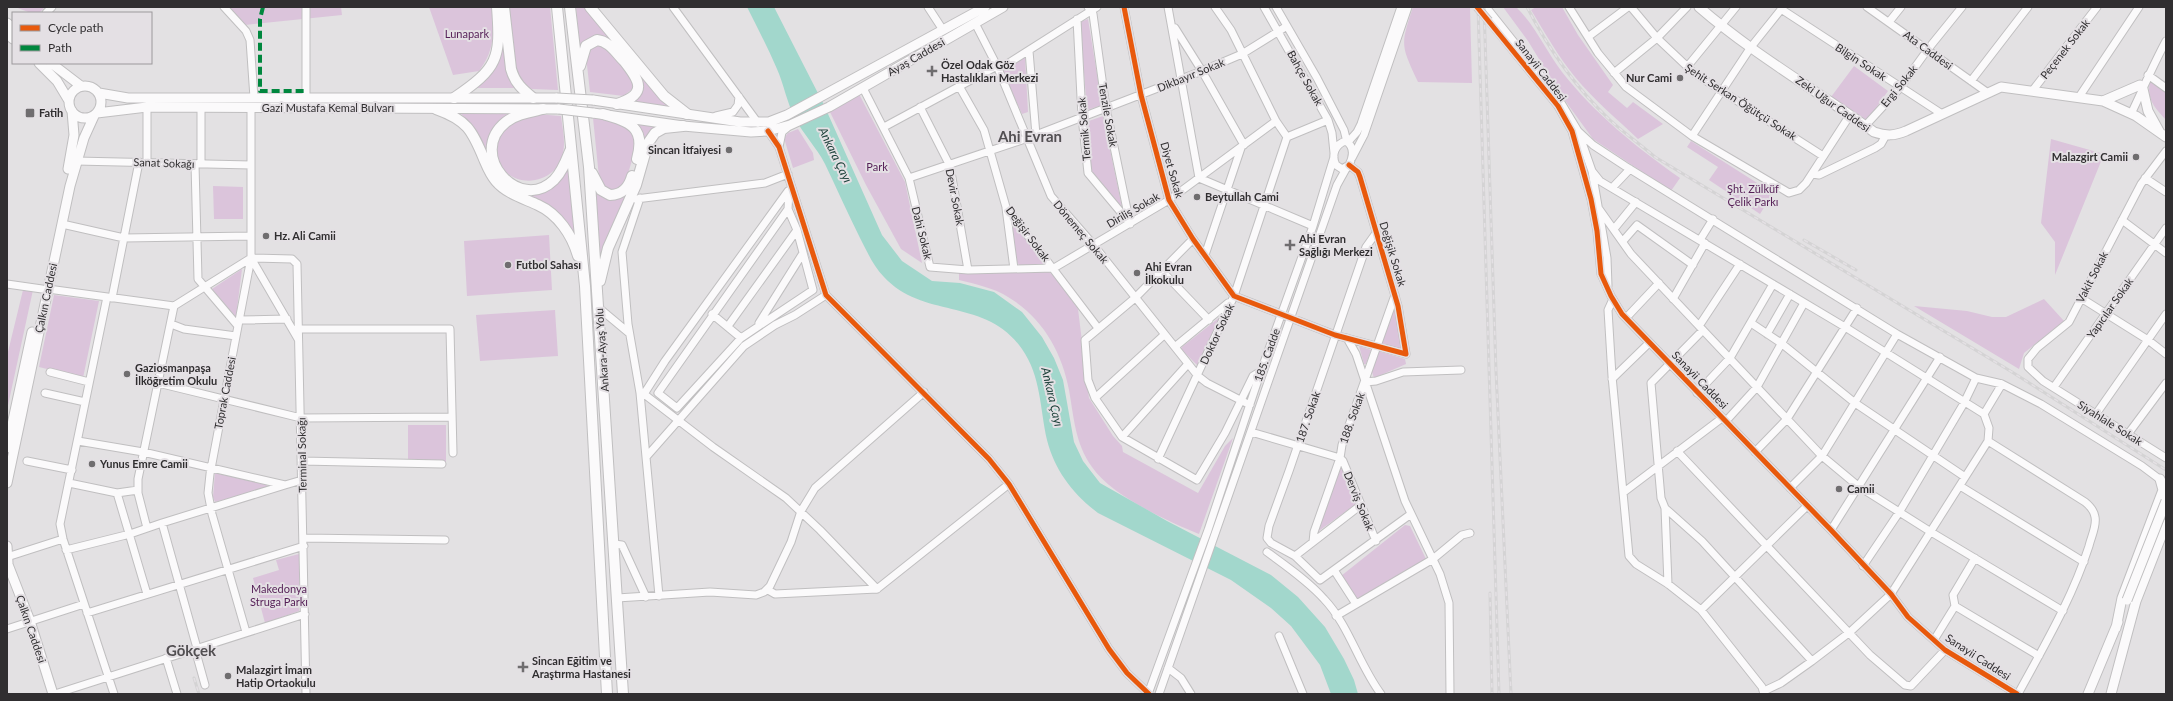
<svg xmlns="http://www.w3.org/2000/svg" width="2173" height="701" font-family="Lato,sans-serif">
	<rect width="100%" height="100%" fill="#e3e1e3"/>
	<path fill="#dbc4db" d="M 15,7 L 45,7 L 39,13 L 31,13 Z
		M 226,7 L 341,7 L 342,15 L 245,25 Z
		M 429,7 L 492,7 C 494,32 495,50 479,71 L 453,75 Z
		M 509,7 L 550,7 L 558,90 L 532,89 L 526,86 L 517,76 Z
		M 576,7 L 584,7 L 618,50 L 607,40 L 580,48 Z
		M 1413,7 L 1470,7 L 1472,83 L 1418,82 C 1401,45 1400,46 1413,7 Z
		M 1503,7 L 1516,7 C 1535,25 1546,51 1562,72 C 1595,114 1636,147 1680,178 L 1671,191 L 1593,139 L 1561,95 L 1528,41 Z
		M 1536,7 L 1562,7 L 1578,35 L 1613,85 L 1608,92 L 1627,108 L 1633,102 L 1663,124 L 1638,139 C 1617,119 1594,100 1575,77 C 1558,56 1545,33 1531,10 Z
		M 1088,19 L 1102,105 L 1087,110 L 1080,22 Z
		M 503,36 L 518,88 L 472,88 Z
		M 597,44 C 614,48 629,71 634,87 L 624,96 L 590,92 L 586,56 L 588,50 Z
		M 1025,57 L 1028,112 L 1022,114 L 1002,70 Z
		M 1854,66 L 1888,91 L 1866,122 L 1831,97 Z
		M 638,72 L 670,107 L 633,102 Z
		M 2150,82 L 2166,92 L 2166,120 C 2155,108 2146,99 2150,82 Z
		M 859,94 L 905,182 L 922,263 L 901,249 L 866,185 L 830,112 Z
		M 457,111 L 512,111 C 486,127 488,139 493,166 C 483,146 476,124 457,111 Z
		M 535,114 L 561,116 C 562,125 564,134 564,143 C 564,195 490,191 497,144 C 498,138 501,129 506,125 C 513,119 527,117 535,114 Z
		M 1103,116 L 1123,212 L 1091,172 L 1086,122 Z
		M 593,118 L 620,121 L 633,132 L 637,144 L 626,180 L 622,187 L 614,191 L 604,187 L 599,177 Z
		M 637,123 L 658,127 L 644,147 L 641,131 Z
		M 798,129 L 813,153 L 814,160 L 793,168 L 784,138 L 788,133 Z
		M 2051,139 L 2104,154 L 2055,275 L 2055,242 L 2041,223 Z
		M 1691,141 L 1773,193 L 1760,214 L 1709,180 L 1718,167 L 1687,147 Z
		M 569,162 L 576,237 C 553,205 544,202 509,186 L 541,188 Z
		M 213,186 L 243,187 L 243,219 L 214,219 Z
		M 595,189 L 600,194 L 630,191 L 601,259 Z
		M 1010,219 L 1038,255 L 1044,265 L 1041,266 L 1020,266 L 1017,262 Z
		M 549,235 L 552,290 L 467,296 L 464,241 Z
		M 242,269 L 236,317 L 212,289 Z
		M 1049,272 L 1054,276 L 1078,309 L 1089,398 L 1113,436 L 1122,446 L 1123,452 L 1198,493 L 1225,446 L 1233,438 L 1199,534 C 1167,521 1112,496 1092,467 C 1075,443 1074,418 1069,390 C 1062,352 1042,317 1008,297 C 994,288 975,284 959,280 L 959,273 Z
		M 23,290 L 33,290 L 7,410 L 7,356 Z
		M 54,295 L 99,301 L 83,378 L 39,367 Z
		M 2044,299 L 2064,321 L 2024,353 L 2019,369 L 1914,306 L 1967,311 L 1992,317 L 2006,317 Z
		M 1396,309 L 1403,352 L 1379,345 L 1392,311 Z
		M 555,310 L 558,356 L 480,361 L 476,315 Z
		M 1220,317 L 1198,366 L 1181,349 L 1182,347 Z
		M 1359,346 L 1371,350 L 1366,364 L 1364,364 Z
		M 1378,351 L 1405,359 L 1406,364 L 1374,378 L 1371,369 Z
		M 408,425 L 446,425 L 446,462 L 408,462 Z
		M 1339,464 L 1342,464 L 1356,504 L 1316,533 Z
		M 215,473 L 267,485 L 265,488 L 215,502 L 213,497 Z
		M 1405,525 L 1410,526 L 1426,559 L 1358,601 L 1341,576 Z
		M 299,554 L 299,611 L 265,623 L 253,578 L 279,570 L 276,560 Z"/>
	<path fill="#a2d7cc" d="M 747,7 L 774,7 L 824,105 L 882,235 L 902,261 L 932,281 L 960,283 L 994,292 L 1022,312 L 1042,337 L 1054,358 L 1063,380 L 1074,442 L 1083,461 L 1100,483 L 1167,521 L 1271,575 L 1298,597 L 1325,627 L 1344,659 L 1354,680 L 1358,694 L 1331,694 L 1320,665 L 1291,626 L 1271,608 L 1231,580 L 1098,513 C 1073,494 1055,471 1047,440 C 1040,409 1041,376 1022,349 C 986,297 924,320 884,277 C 873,266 867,251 860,238 C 848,214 837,189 825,164 C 817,148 803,134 795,118 C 787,103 784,85 777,69 C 768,48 757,27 747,7 Z"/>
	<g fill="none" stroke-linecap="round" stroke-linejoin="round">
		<g stroke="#c0bfc0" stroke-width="9">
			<path id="minor" d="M 224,7 L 246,31 L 250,40 L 254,98
				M 673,7 L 758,123
				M 928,7 L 943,30
				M 1088,7 L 1093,14 L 1106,108 L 1130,224
				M 1124,7 L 1141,95 L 1169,200 L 1193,239 L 1234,296 L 1335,335 L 1406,354 L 1398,306 L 1360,177 L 1358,172 L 1349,165
				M 1168,7 L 1199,178 L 1313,226
				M 1264,7 L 1328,120 L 1332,133 L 1334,153
				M 1276,7 L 1317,78 L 1344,130 L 1347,142
				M 1486,7 L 1557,96 L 1578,131 L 1592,171 L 1607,258 L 1608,286
				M 1569,7 L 1598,53 L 1626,87 L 1692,136 L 1789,193 L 1799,190 L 1806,183 L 1850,115
				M 1631,7 L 1657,38 L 1694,73 L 1823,156
				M 1867,7 L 1988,93
				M 1781,9 L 1942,114
				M 46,13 L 52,7
				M 1077,19 L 1082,117 L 1088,173 L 1129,222
				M 1489,21 L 1558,106 L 1572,131 L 1591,199 L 1597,231 L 1601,274 L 1611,296 L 1622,314 L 1831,530 L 1891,594 L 1908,617 L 1945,650 L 2017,694
				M 1889,22 L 1901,7
				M 975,23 L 997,66 L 1051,196 L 1092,243 L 1198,376 L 1207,383 L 1250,405
				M 1175,28 L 1202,71 L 1244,145
				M 1588,37 L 1628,7
				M 1029,51 L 1036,135
				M 1687,67 L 1736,7
				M 1614,73 L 1657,38 L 1687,7
				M 2148,75 L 2166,88
				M 1971,81 L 2028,7
				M 959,86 L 984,130 L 1006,207 L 1098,328
				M 863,88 L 909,178 L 930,267 L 968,270 L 1054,268 L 1169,200 L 1276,121
				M 2033,90 L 2097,7
				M 2079,97 L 2139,7
				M 306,98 L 306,7
				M 201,107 L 201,164
				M 920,107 L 950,166 L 968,270
				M 2131,114 C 2143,89 2153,65 2166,41
				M 716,116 L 733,112 L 738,105 L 739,97
				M 1865,126 L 1900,88 L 1928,49 L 1962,7
				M 884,127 L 997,66 L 1004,66 L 1097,7
				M 768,131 L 779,147 L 826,295 L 989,459 L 1009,484 L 1109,649 L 1127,673 L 1149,694
				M 1578,131 L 1593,145 L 1625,166 L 1897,334 L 1976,378 L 2002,384 L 2041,404 L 2142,466 L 2166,484
				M 1692,136 L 1751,47 L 1783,7
				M 1287,137 L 1328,120
				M 1346,141 C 1355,147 1353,157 1349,165 L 1342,169 L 1336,165 C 1331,155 1335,144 1346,141 Z
				M 1348,142 L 1357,132 L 1361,124 L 1401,7
				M 779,147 L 782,132 L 788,127
				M 2166,151 L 2141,184 L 2069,322 L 2037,348 L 2028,359 L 2028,367 L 2043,381 L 2166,458
				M 1352,158 L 1364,135 L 1408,7
				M 76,161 L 251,165
				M 147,163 L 147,107
				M 195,164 L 198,279 L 238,326 L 210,474 L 208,493 L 212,514 L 246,632
				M 1592,171 L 1600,181 L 1845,327 L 1984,414 L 1989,428 L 1988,441 L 1891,594 L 1850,632 L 1812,661 L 1781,683 L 1764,691
				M 1812,174 L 1819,175 L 1875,148 L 1881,144 L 1886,135
				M 909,178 L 1028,138 L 1202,71 L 1242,54 L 1287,26
				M 2145,178 L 2166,192
				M 1612,188 L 1630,169
				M 640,198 L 622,252 L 628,324 L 640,393 L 644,394 L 713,447 L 786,498 L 820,530 L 877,589 L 1009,484
				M 636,199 L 765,183 L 788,174
				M 1597,206 L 1631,254 L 1822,456 L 1858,486 L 1931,532 L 2063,611
				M 1006,208 L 1014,269
				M 788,209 L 658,393 L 677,408 L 741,338 L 813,290 L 797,230 L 788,209 L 789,191
				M 2122,220 L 2166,253
				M 62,224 L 124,238 L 251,236
				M 1614,229 L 1636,202
				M 1376,233 L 1366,247 L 1289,471 L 1269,526 L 1267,538 L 1271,543 L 1295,556 L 1320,580 L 1411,514
				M 1193,239 L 1135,298 L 1085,340 L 1088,380 L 1095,398 L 1122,437 L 1197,480 L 1225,433 L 1253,376 L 1261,371
				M 1700,240 L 1713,219
				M 1623,241 L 1637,225 L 1693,265
				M 1205,255 L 1241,148
				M 251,258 L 292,259 L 297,264 L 306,694
				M 251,258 L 298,339
				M 1161,270 L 1209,320
				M 7,284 L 42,289
				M 48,289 L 174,306
				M 107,297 L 60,524 L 63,539 L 114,694
				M 112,298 L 139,162
				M 2081,298 L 2148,340 L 2166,354
				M 1613,299 L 1608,310 L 1612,376 L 1629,556 L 1636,564 L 1668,584 L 1701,610 L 1762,687 L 1764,694
				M 1673,299 L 1705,243
				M 599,308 L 629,333
				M 712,314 L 741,338
				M 1626,318 L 1659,283
				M 239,320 L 287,319
				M 759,323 L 803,253
				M 1751,323 L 1781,343 L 1855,403 L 1965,477
				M 171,324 L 184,329 L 236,336
				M 238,326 L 251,258 L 251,108
				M 728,326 L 797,230
				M 1699,326 L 1740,264
				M 299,329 L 450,329 L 453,453
				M 1767,334 L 1790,294
				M 1347,338 L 1356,354 L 1405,501 L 1440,574 L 1449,603 L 1450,694
				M 1176,346 L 1228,303
				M 50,372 L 89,382
				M 1612,379 L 1649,343
				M 1365,382 L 1376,381 L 1403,372 L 1461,370
				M 158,383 L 301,418 L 451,417
				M 2054,387 L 2166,228
				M 45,393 L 85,402
				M 640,393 L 659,596
				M 1697,393 L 1730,358 L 1773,284
				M 644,394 L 665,361 L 788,191
				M 1095,398 L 1164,335
				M 1984,414 L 2002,384
				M 2096,414 L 2166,314
				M 1726,421 L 1757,387 L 1804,303
				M 1251,432 L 1340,458 L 1343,461 L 1376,541
				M 2128,434 L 2166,383
				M 1122,437 L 1187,365
				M 78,441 L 143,452 L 285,485 L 302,480
				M 1988,441 L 2085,502 C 2090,506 2094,510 2095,517 C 2097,526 2091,537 2089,546 C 2072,599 2044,646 2018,694
				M 1677,451 L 1870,655 L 1905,685 L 1911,686 L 1945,650
				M 1755,452 L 1787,419 L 1857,308
				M 647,456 L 744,346 L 775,325 L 795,315 L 826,295
				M 1158,459 L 1234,296 L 1287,137 L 1276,121 L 1231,30 L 1215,7
				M 27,461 L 72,470
				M 302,461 L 442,464
				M 69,483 L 117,493 L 147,594
				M 1960,486 L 2084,562
				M 1790,488 L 1822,456 L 1897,334
				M 1624,492 L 1722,418
				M 117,493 L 138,490
				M 1665,508 L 1702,541 L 1812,661
				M 162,523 L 285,485
				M 147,528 L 138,493 L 138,479 L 174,306 L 251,258
				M 1831,530 L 1940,357
				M 304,538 L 445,540
				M 1313,542 L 1314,532 L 1340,458 L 1342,445 L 1395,295
				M 614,544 L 622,545 L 646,597
				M 66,550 L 130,534 L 162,523 L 197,648
				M 1267,552 C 1286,566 1308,581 1324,599 C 1349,625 1359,665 1381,694
				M 1295,556 L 1361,505
				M 7,557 L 63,539
				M 1863,566 L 1900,511 L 1964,403 L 1976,378
				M 1334,570 L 1356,604
				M 1668,584 L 1665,508 L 1661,498 L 1651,383 L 1703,330
				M 768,590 L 775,594 L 877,589
				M 617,598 L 710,592 L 756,595 L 764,592 L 770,586 L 791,542 L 801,511 L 815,488 L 924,392
				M 1955,606 L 1953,595 L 1975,558
				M 1701,610 L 1807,506
				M 87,613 L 304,546
				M 1336,616 L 1433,559 L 1462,535 L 1470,533
				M 7,629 L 84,604
				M 1279,636 L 1303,694
				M 1934,640 L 1955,606 L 2039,656
				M 195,649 L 205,685
				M 166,658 L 177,694
				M 1168,668 L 1181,678 L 1191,694
				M 55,694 L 305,614
				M 1148,694 L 1208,530 L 1261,371 L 1313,226 L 1334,157
				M 1159,694 L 1337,185 L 1347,167"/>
		</g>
		<g stroke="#c0bfc0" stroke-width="11">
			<path id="major" d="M 1699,7 C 1753,54 1816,90 1874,132 C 1886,136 1894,136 1906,131 L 2001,87 L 2103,101 L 2136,116 L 2166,137
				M 7,23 L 13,28
				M 7,34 L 13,39
				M 39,63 L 57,81 L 69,101
				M 51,63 L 81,86
				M69 102a16 16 0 1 1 32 0a16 16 0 1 1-32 0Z
				M 2143,89 L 2148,111 L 2159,131
				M 99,93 L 128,98 L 557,98
				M 593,100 L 740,122 L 769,122 L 787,115 L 985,7
				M 2103,101 L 2140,85
				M 97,113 L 147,107 L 559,109
				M 593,113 L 683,126 L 751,132 L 768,131 L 790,125 L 829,107 L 1003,7
				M 68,169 L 74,135 L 72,111
				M 7,448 L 32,332
				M 7,483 L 70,186 L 84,138 L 94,116
				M 7,546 L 8,563
				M 7,562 L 30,621 L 53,694
				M 2116,628 L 2122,598 L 2163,490 L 2160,479
				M 2088,694 L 2118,622
				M 2111,694 L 2136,601 L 2166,524"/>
		</g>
		<g stroke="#c0bfc0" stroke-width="12">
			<path id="highway" d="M 504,7 L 511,69 C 515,83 522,89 533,98
				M 557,7 L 585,286 L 607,694
				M 570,7 L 589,167 L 623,694
				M 590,7 L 664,96 L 687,114
				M 580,66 L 586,46 L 597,40 C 609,41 616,53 624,61 C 640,81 648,94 617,104
				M 454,98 C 498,68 501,59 497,7
				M 436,109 C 467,120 472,130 484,159 C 487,166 490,174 496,181 C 506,193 523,198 538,205 C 558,214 572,235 578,256
				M 543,109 C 530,112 516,114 506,122 C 466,154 519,214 554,180 C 562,172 566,161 570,151
				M 603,114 C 630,122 646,127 637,159
				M 592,173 L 601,190 L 610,195 C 622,195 629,187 632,176
				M 600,281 L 608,248 L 636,185 L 648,143 L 655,133 L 664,128 L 683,126"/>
		</g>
		<use href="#minor" stroke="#fbfafb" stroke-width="7"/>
		<use href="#major" stroke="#fbfafb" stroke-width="9"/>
		<use href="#highway" stroke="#fbfafb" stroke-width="10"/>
		<g stroke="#d4d3d4" stroke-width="3">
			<path id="rail" d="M 1478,7 L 1499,694
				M 1484,7 L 1496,371 L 1511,694
				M 1527,7 C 1548,48 1576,88 1610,120 C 1624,133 1640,144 1655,157 L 2012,372 L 2166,470
				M 1804,240 L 1856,270
				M 1490,593 L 1492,694
				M 194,678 L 199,694"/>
		</g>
		<use href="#rail" stroke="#e4e0e4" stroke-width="1.5" stroke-dasharray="4.5" stroke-linecap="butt"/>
		<g stroke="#c0bfc0" stroke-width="9" stroke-linecap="butt">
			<path id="minor-bridge" d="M 1477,7 L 1489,21"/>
		</g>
		<g stroke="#c0bfc0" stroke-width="11" stroke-linecap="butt">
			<path id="major-bridge" d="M 557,98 L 593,100
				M 559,109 L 593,113
				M 2127,600 L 2166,501"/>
		</g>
		<use href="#minor-bridge" stroke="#fbfafb" stroke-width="7"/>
		<use href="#major-bridge" stroke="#fbfafb" stroke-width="9"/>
		<path stroke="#00873e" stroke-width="4" stroke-dasharray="8 4" stroke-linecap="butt" d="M 263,7 L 260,19 L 260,91 L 306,91"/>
		<g stroke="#e4e0e4" stroke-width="8">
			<path id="cycleway" d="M 1124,7 L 1141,95 L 1169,200 L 1193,239 L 1234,296 L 1335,335 L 1406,354 L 1398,306 L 1360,177 L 1358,172 L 1349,165
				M 1477,7 L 1558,106 L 1572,131 L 1591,199 L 1597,231 L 1601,274 L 1611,296 L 1622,314 L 1831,530 L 1891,594 L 1908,617 L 1945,650 L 2017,694
				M 768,131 L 779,147 L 826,295 L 989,459 L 1009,484 L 1109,649 L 1127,673 L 1149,694"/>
		</g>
		<use href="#cycleway" stroke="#e8590c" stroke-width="5"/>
	</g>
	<g fill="#6f6d6f" stroke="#e4e0e4" stroke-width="1.5">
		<path d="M930 65h4v4h4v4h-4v4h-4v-4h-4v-4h4z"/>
		<circle cx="1680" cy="78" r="4"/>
		<rect x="25" y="108" width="10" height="10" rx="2"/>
		<circle cx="729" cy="150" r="4"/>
		<circle cx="2136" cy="157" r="4"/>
		<circle cx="1197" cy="197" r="4"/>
		<circle cx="266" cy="236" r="4"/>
		<path d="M1288 239h4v4h4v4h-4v4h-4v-4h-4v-4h4z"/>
		<circle cx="508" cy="265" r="4"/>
		<circle cx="1137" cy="273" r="4"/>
		<circle cx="127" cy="374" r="4"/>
		<circle cx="92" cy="464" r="4"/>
		<circle cx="1839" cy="489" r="4"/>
		<path d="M521 661h4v4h4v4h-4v4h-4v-4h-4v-4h4z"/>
		<circle cx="228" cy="676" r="4"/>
	</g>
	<g text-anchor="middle" stroke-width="4" stroke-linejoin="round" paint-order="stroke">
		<g font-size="11" fill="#541e56" stroke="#e4e0e4">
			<text x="467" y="38">Lunapark</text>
			<text x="877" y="171">Park</text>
			<text x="1753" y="193">Şht. Zülküf<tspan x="1753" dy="13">Çelik Parkı</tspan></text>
			<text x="279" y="593">Makedonya<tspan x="279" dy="13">Struga Parkı</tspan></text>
		</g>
		<g font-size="11" fill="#302e30" stroke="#e4e0e4">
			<text transform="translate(2065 49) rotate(-52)" y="4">Peçenek Sokak</text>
			<text transform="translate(1928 50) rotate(36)" y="4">Ata Caddesi</text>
			<text transform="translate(916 57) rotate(-30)" y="4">Ayaş Caddesi</text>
			<text transform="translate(1861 62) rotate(33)" y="4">Bilgin Sokak</text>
			<text transform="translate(1541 70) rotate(52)" y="4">Sanayii Caddesi</text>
			<text transform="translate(1191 75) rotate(-22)" y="4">Dikbayır Sokak</text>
			<text transform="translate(1305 78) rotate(61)" y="4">Bahçe Sokak</text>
			<text transform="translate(1899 86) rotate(-51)" y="4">Ergi Sokak</text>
			<text transform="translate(1741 102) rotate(33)" y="4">Şehit Serkan Öğütçü Sokak</text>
			<text transform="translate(1833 104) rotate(35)" y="4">Zeki Uğur Caddesi</text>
			<text x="328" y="112">Gazi Mustafa Kemal Bulvarı</text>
			<text transform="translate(1108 115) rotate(80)" y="4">Tenzile Sokak</text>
			<text transform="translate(1084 129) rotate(-95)" y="4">Termik Sokak</text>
			<text transform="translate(164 163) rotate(2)" y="4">Sanat Sokağı</text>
			<text transform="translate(1172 170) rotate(74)" y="4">Diyet Sokak</text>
			<text transform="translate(955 197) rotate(79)" y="4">Devir Sokak</text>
			<text transform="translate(1133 210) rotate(-30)" y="4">Diriliş Sokak</text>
			<text transform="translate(1081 232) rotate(50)" y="4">Dönemeç Sokak</text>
			<text transform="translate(922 233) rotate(76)" y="4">Dahi Sokak</text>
			<text transform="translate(1028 234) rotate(53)" y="4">Değişir Sokak</text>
			<text transform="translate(1393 254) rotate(73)" y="4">Değişik Sokak</text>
			<text transform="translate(2092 277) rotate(-63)" y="4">Vakit Sokak</text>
			<text transform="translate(46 298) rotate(-78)" y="4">Çalkın Caddesi</text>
			<text transform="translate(2110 308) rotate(-55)" y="4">Yapıcılar Sokak</text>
			<text transform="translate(1217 334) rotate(-65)" y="4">Doktor Sokak</text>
			<text transform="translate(602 350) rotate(-94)" y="4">Ankara-Ayaş Yolu</text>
			<text transform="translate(1267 355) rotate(-70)" y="4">185. Cadde</text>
			<text transform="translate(1700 380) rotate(46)" y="4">Sanayii Caddesi</text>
			<text transform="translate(225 393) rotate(-79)" y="4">Toprak Caddesi</text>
			<text transform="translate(1308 417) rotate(-71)" y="4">187. Sokak</text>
			<text transform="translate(1352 418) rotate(-70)" y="4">188. Sokak</text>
			<text transform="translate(2110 423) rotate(32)" y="4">Siyahlale Sokak</text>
			<text transform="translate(302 455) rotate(-91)" y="4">Terminal Sokağı</text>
			<text transform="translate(1359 501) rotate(68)" y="4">Derviş Sokak</text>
			<text transform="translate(31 629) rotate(71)" y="4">Çalkın Caddesi</text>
			<text transform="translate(1978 657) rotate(33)" y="4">Sanayii Caddesi</text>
		</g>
		<g font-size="11" font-weight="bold" fill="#302e30" stroke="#e4e0e4" text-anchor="start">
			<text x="941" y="69">Özel Odak Göz<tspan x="941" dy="13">Hastalıkları Merkezi</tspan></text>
			<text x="1672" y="82" text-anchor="end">Nur Cami</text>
			<text x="39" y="117">Fatih</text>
			<text x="721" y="154" text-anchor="end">Sincan İtfaiyesi</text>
			<text x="2128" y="161" text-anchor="end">Malazgirt Camii</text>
			<text x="1205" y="201">Beytullah Cami</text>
			<text x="274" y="240">Hz. Ali Camii</text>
			<text x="1299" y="243">Ahi Evran<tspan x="1299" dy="13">Sağlığı Merkezi</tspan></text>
			<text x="516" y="269">Futbol Sahası</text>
			<text x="1145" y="271">Ahi Evran<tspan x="1145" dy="13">İlkokulu</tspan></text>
			<text x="135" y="372">Gaziosmanpaşa<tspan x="135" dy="13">İlköğretim Okulu</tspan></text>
			<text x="100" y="468">Yunus Emre Camii</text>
			<text x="1847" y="493">Camii</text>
			<text x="532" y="665">Sincan Eğitim ve<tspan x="532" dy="13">Araştırma Hastanesi</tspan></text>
			<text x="236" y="674">Malazgirt İmam<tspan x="236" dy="13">Hatip Ortaokulu</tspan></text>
		</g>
		<g font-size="12" font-style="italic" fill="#1e423b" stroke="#e4e0e4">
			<text transform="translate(835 155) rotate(64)" y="4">Ankara Çayı</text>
			<text transform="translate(1052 397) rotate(77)" y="4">Ankara Çayı</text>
		</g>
		<g font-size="15" font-weight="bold" fill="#524f52" stroke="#e4e0e4">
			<text x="1030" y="142">Ahi Evran</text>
			<text x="191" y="656">Gökçek</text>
		</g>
	</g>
	<rect width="2173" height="701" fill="none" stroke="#302e30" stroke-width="16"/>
	<rect x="12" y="12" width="140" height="52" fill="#e4e0e4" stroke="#9c999c"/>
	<rect x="20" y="25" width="20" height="6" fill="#e8590c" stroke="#9c999c"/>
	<text x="48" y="32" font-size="12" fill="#302e30">Cycle path</text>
	<rect x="20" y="45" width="20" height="6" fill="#00873e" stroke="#9c999c"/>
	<text x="48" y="52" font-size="12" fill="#302e30">Path</text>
</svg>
